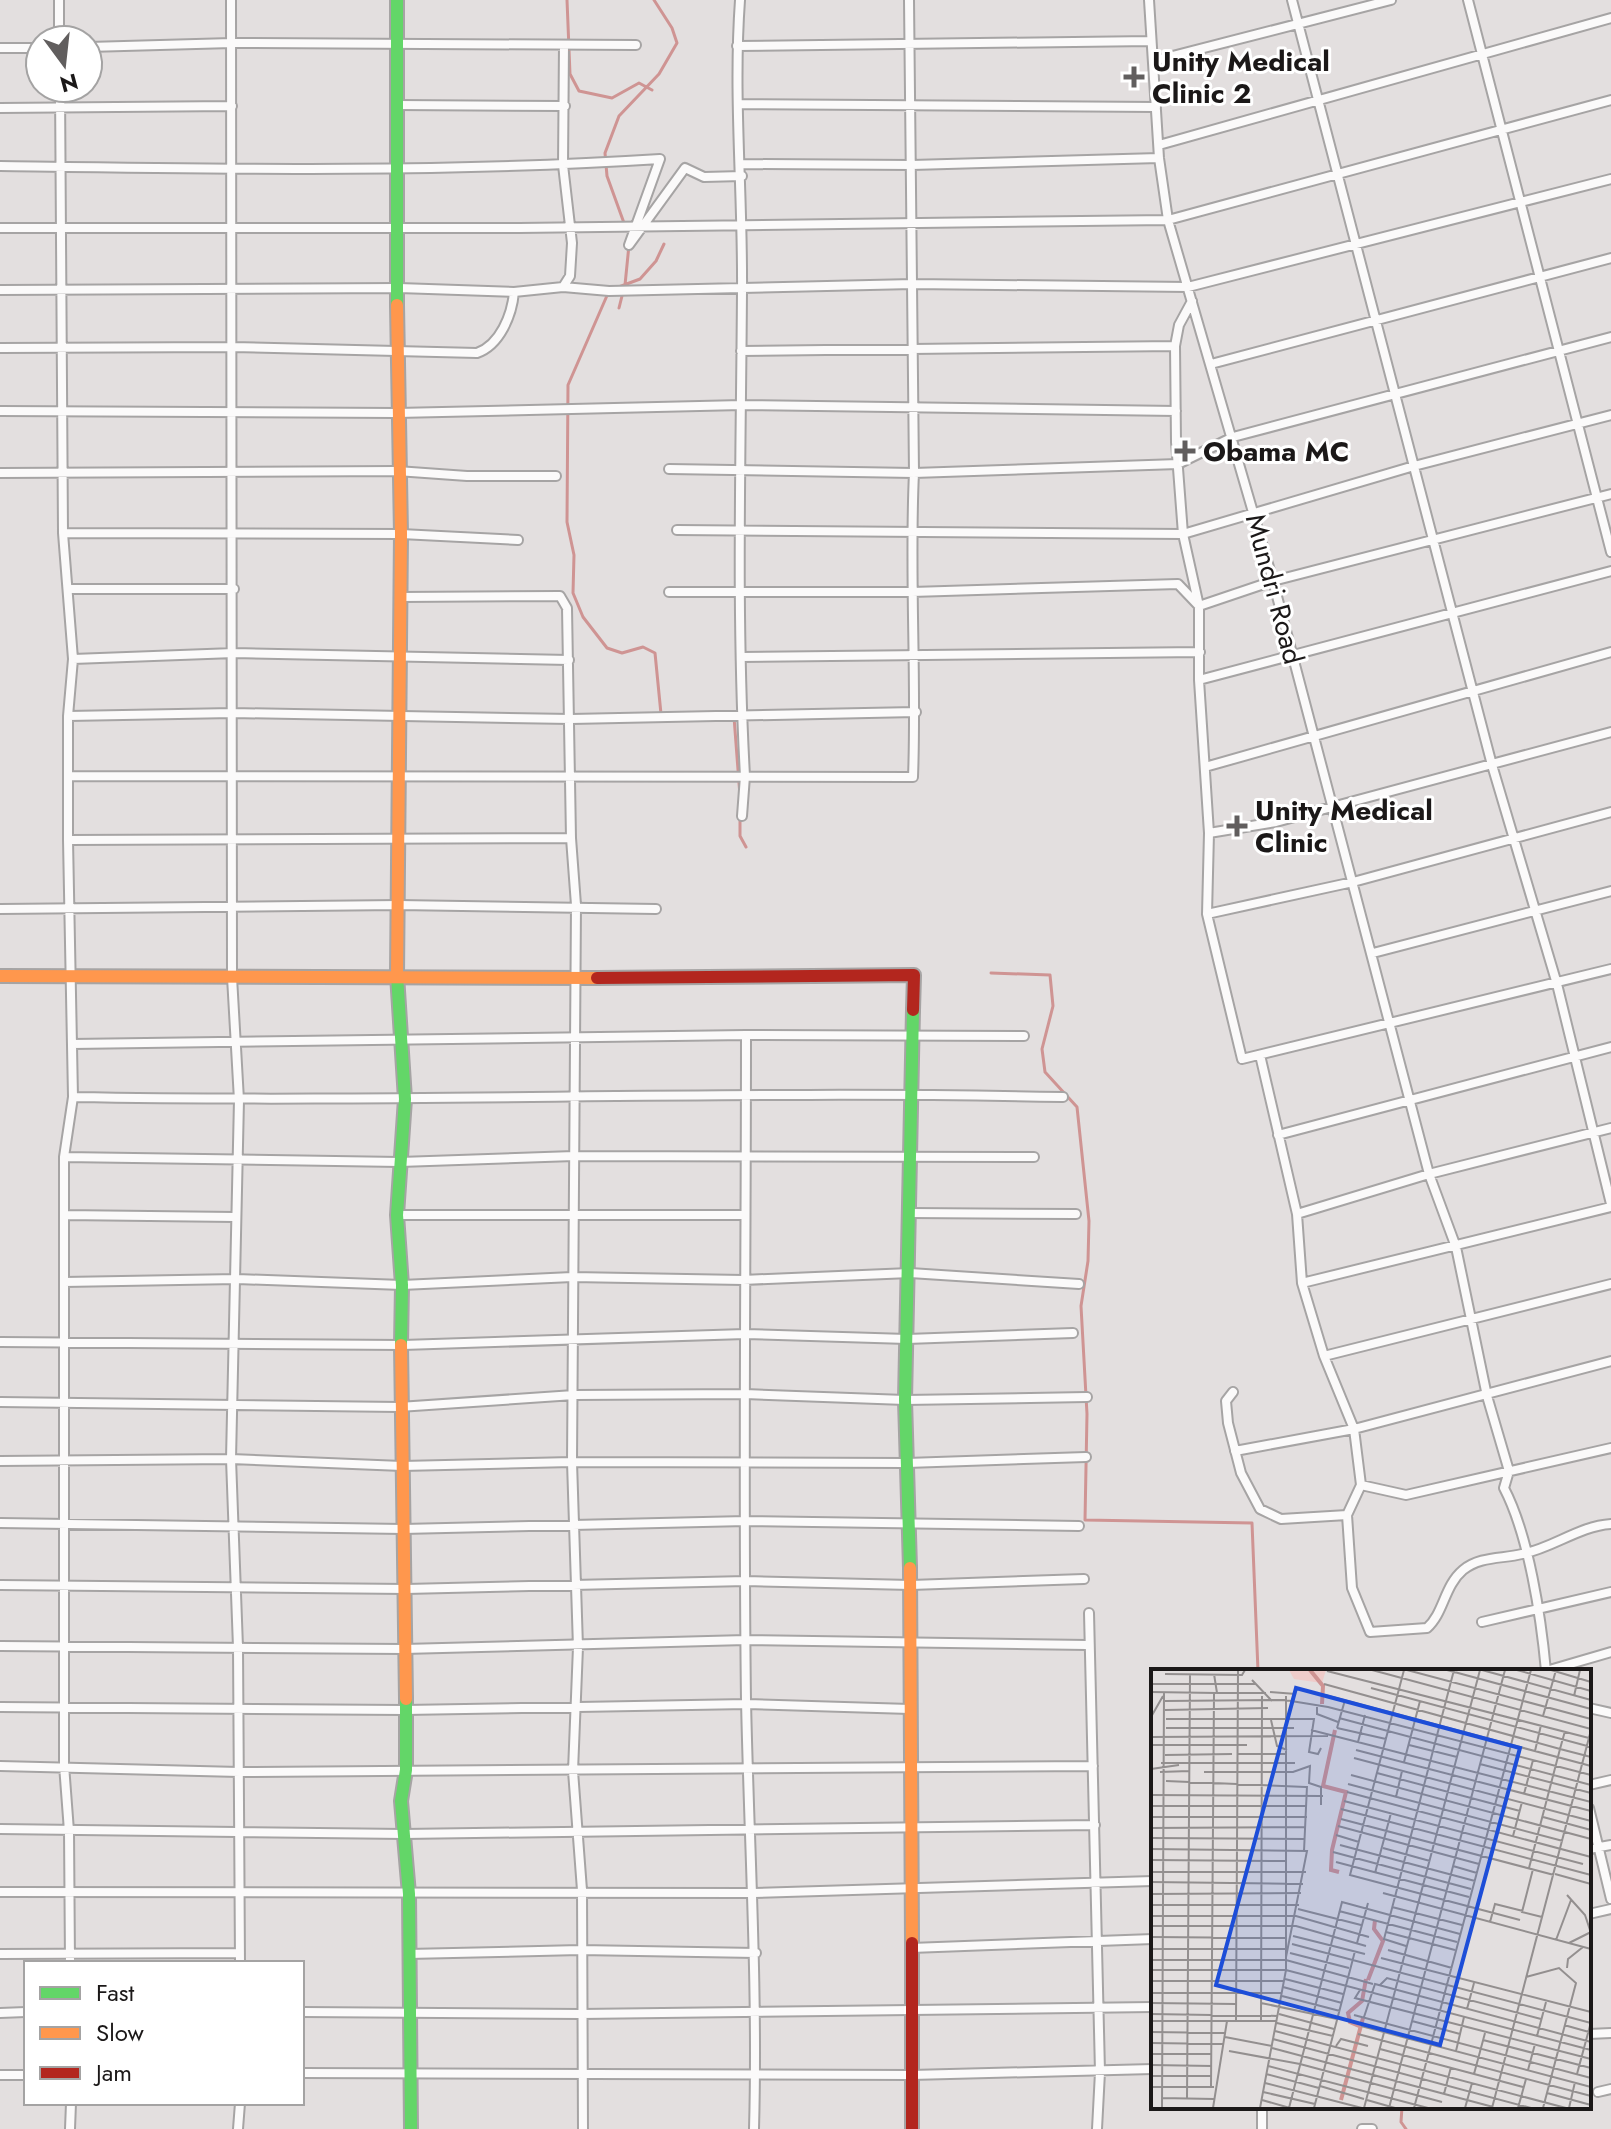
<svg xmlns="http://www.w3.org/2000/svg" width="1611" height="2129" font-family="Jost,sans-serif">
	<rect width="100%" height="100%" fill="#e3dfdf"/>
	<g fill="none" stroke-linecap="round" stroke-linejoin="round">
		<path stroke="#cf9493" stroke-width="3" d="M 567,0 L 570,74 L 579,91 L 612,98 L 639,83 L 652,90
			M 624,223 L 607,176 L 605,153 L 619,116 L 659,74 L 677,43 L 672,28 L 654,0
			M 625,285 L 629,245
			M 616,288 L 640,279 L 656,261 L 664,244
			M 609,291 L 568,385 L 567,522 L 574,555 L 573,593 L 583,617 L 607,648 L 622,653 L 643,647 L 655,653 L 661,714
			M 619,308 L 623,292
			M 734,717 L 740,796
			M 740,816 L 740,836 L 746,847
			M 991,973 L 1050,975 L 1053,1006 L 1042,1049 L 1045,1072 L 1077,1107 L 1089,1221 L 1088,1261 L 1081,1306 L 1087,1414 L 1085,1520 L 1252,1523 L 1258,1671
			M 1402,2107 L 1401,2122 L 1406,2129"/>
		<g stroke="#a6a4a4" stroke-width="12">
			<path id="street" d="M 231,0 L 232,977 L 239,1100 L 231,1459 L 238,1647 L 240,1963
				M 740,0 C 733,97 743,194 742,291 C 741,453 736,615 745,776 L 742,816
				M 1149,0 L 1159,158 L 1168,220 L 1273,581 L 1429,1174 L 1456,1247 L 1487,1396 L 1509,1471 L 1504,1488 C 1529,1536 1541,1617 1546,1671 L 1611,1652
				M 1292,0 L 1492,765 L 1557,984 L 1611,1204
				M 1468,0 L 1611,552
				M 59,40 L 59,0
				M 737,46 L 1151,41
				M 88,47 L 232,43 L 636,45
				M 0,48 L 40,48
				M 1153,61 L 1391,0
				M 60,88 L 63,533 L 73,659 L 68,716 L 68,840 L 73,1097 L 64,1157 L 64,1765 L 69,1831 L 70,1963
				M 738,104 L 1156,107
				M 397,105 L 565,106
				M 0,108 L 232,106
				M 1159,145 L 1611,18
				M 742,164 L 912,165 L 1159,158
				M 0,166 C 220,169 440,173 660,159 L 629,245 L 685,168 L 704,177 L 742,176
				M 0,228 L 519,228 L 1168,220 L 1611,100
				M 563,287 L 609,291 L 913,284 L 1188,287 L 1611,179
				M 0,290 L 399,288 L 514,292 L 563,287 L 570,276 L 572,243 L 563,165 L 564,45
				M 1192,301 L 1179,325 L 1175,346 L 1176,442 L 1183,534 L 1199,606 L 1199,680 L 1209,833 L 1207,914 L 1242,1059 L 1611,969
				M 0,348 L 232,347 L 477,353 C 500,345 512,315 514,292
				M 741,351 L 1175,346
				M 1211,364 L 1611,258
				M 0,411 L 397,413 L 742,405 L 1176,411
				M 669,469 L 914,473 L 1178,464 L 1233,437 L 1611,337
				M 0,473 L 397,471 L 467,476 L 556,476
				M 677,530 L 1183,534 L 1414,466 L 1611,415
				M 63,533 L 401,534 L 518,540
				M 69,589 L 234,589
				M 669,592 L 912,592 L 1178,584 L 1199,606 L 1273,581 L 1611,494
				M 401,597 L 560,596 L 567,608 L 571,838 L 576,905 L 572,1462 L 578,1647 L 573,1771 L 582,1890 L 583,2129
				M 741,657 L 1200,652
				M 73,659 L 234,653 L 569,660
				M 1199,680 L 1611,571
				M 68,716 L 233,713 L 571,719 L 916,712
				M 1205,767 L 1611,652
				M 69,776 L 913,777 C 917,676 909,575 914,473 L 909,0
				M 1209,833 L 1276,822 L 1611,732
				M 68,840 L 571,838
				M 0,909 L 399,905 L 656,909
				M 1207,914 L 1353,882 L 1611,812
				M 1373,953 L 1611,891
				M 746,1035 C 746,1257 743,1478 746,1700 C 749,1843 758,1986 754,2129
				M 72,1044 L 746,1035 L 1024,1036
				M 1260,1055 L 1297,1214 L 1302,1283 L 1324,1356 L 1354,1429 L 1361,1485 L 1347,1515
				M 73,1097 C 403,1103 733,1090 1063,1097
				M 1278,1135 L 1611,1047
				M 64,1157 L 400,1162 L 574,1156 L 1034,1157
				M 910,1213 L 1076,1214
				M 1297,1214 L 1429,1174 L 1611,1128
				M 64,1215 L 235,1217
				M 397,1215 L 744,1215
				M 64,1282 L 237,1279 L 402,1285 L 572,1277 L 743,1280 L 910,1273 L 1079,1284
				M 1302,1283 L 1611,1207
				M 0,1342 L 403,1345 L 745,1334 L 907,1339 L 1073,1333
				M 1324,1356 L 1611,1284
				M 1233,1392 L 1226,1401 L 1228,1423 L 1241,1473 L 1260,1509 L 1281,1519 L 1347,1515 L 1352,1588 L 1370,1632 L 1427,1628 C 1444,1613 1444,1586 1463,1570 C 1480,1556 1502,1559 1522,1554 C 1553,1548 1579,1526 1611,1524
				M 0,1402 L 399,1407 L 574,1395 L 745,1394 L 905,1400 L 1087,1397
				M 1235,1451 L 1354,1429 L 1611,1361
				M 0,1461 L 231,1459 L 402,1466 L 572,1462 L 907,1463 L 1086,1457
				M 1361,1485 L 1406,1495 L 1611,1448
				M 0,1523 L 403,1529 L 746,1521 L 1079,1526
				M 0,1585 L 406,1589 L 746,1581 L 911,1585 L 1084,1579
				M 1089,1613 L 1100,2072 L 1097,2129
				M 1482,1622 L 1611,1592
				M 0,1646 L 404,1649 L 746,1640 L 1087,1645
				M 0,1707 L 405,1710 L 747,1704 L 910,1709
				M 1589,1708 L 1611,1713
				M 0,1766 L 239,1772 L 1093,1766
				M 1589,1785 L 1611,1780
				M 1589,1808 L 1611,1899
				M 0,1829 L 404,1834 L 1095,1825
				M 1589,1849 L 1611,1845
				M 0,1892 L 754,1893 L 1153,1881
				M 1589,1914 L 1611,1909
				M 911,1948 L 1153,1939
				M 0,1954 L 240,1953
				M 408,1954 L 580,1950 L 756,1953
				M 302,2012 L 581,2014 L 1153,2007
				M 0,2013 L 26,2012
				M 1589,2034 L 1611,2033
				M 302,2073 L 911,2075 L 1153,2069
				M 0,2075 L 26,2075
				M 1598,2092 L 1611,2089
				M 70,2129 L 71,2103
				M 238,2129 L 240,2103
				M 1262,2129 L 1262,2107
				M 1362,2129 L 1372,2129"/>
		</g>
		<g stroke="#a6a4a4" stroke-width="16">
			<path id="fast" d="M 397,0 L 397,305
				M 397,975 L 405,1099 L 397,1215 L 402,1285 L 401,1345
				M 910,1568 L 905,1400 L 913,1010
				M 406,1699 L 406,1770 L 401,1801 L 409,1894 L 411,2129"/>
		</g>
		<g stroke="#a6a4a4" stroke-width="16">
			<path id="slow" d="M 397,305 L 401,534 L 397,975
				M 0,976 L 597,978
				M 401,1345 L 406,1699
				M 910,1568 L 912,1943"/>
		</g>
		<g stroke="#a6a4a4" stroke-width="16">
			<path id="jam" d="M 597,978 L 914,975 L 913,1010
				M 912,1943 L 912,2129"/>
		</g>
		<use href="#street" stroke="#fbfafa" stroke-width="8"/>
		<use href="#fast" stroke="#63d668" stroke-width="12"/>
		<use href="#slow" stroke="#ff974d" stroke-width="12"/>
		<use href="#jam" stroke="#b3261e" stroke-width="12"/>
	</g>
	<g fill="#615e5e" stroke="#fff" stroke-width="3">
		<path d="M1130 65h8v8h8v8h-8v8h-8v-8h-8v-8h8z"/>
		<path d="M1181 439h8v8h8v8h-8v8h-8v-8h-8v-8h8z"/>
		<path d="M1233 814h8v8h8v8h-8v8h-8v-8h-8v-8h8z"/>
	</g>
	<g text-anchor="middle" stroke-width="6" stroke-linejoin="round" paint-order="stroke">
		<g font-size="28" font-weight="bold" fill="#1b1818" stroke="#fff" text-anchor="start">
			<text x="1152" y="71">Unity Medical<tspan x="1152" dy="32">Clinic 2</tspan></text>
			<text x="1203" y="461">Obama MC</text>
			<text x="1255" y="820">Unity Medical<tspan x="1255" dy="32">Clinic</tspan></text>
		</g>
		<g font-size="28" fill="#1b1818" stroke="#fff">
			<text transform="translate(1275 589) rotate(75)" y="10">Mundri Road</text>
		</g>
	</g>
	<g transform="translate(1151 1669)">
		<rect width="440" height="440" fill="#e3dfdf"/>
		<path d="M 138,1 L 175,1 L 171,14 L 143,10 Z" fill="#efccca"/>
		<path fill="none" stroke="#cf9493" stroke-width="4" d="M 159,1 L 172,17 L 171,35M 184,61 L 172,117 L 195,123 L 181,181 L 180,201 L 188,203M 217,311 L 232,272 L 223,260 L 224,251M 208,357 L 199,353 L 197,344 L 211,332 L 215,310M 190,431 L 212,349"/>
		<path fill="none" stroke="#938f8f" stroke-width="2" d="M 221,1 L 440,60M 253,1 L 199,206 L 369,251M 256,1 L 440,50M 296,1 L 440,40M 331,1 L 440,31M 366,1 L 440,22M 400,1 L 440,13M 176,2 L 438,69M 14,5 L 91,6 L 94,1M 63,5 L 66,24 L 115,24M 101,11 L 121,32M 0,15 L 104,15M 173,15 L 409,80 L 378,199M 220,19 L 440,78M 0,23 L 65,24M 119,23 L 145,25M 174,26 L 440,97M 423,27 L 429,1M 14,32 L 134,31 L 177,38 L 440,106M 166,36 L 166,45 L 187,53M 14,41 L 117,39M 392,47 L 405,1M 0,48 L 12,27M 188,49 L 440,116M 15,50 L 163,50 L 158,83 L 167,85 L 170,79M 120,51 L 126,77 L 136,81M 15,59 L 143,59M 186,59 L 235,70M 186,59 L 194,31M 160,61 L 440,133M 414,62 L 409,80 L 440,88M 0,68 L 177,67M 207,73 L 214,46M 0,76 L 96,76M 258,76 L 306,88M 205,81 L 440,142M 384,82 L 390,56M 87,85 L 136,85M 14,86 L 81,85M 203,89 L 440,152M 253,93 L 269,32M 10,94 L 144,94M 329,95 L 440,124M 0,100 L 28,96M 9,103 L 38,102M 53,103 L 142,103 L 159,97 L 158,114 L 170,118 L 170,136M 226,104 L 369,142M 200,106 L 440,170M 15,112 L 155,118M 197,115 L 412,172M 196,123 L 440,188M 373,125 L 382,91M 0,126 L 172,127M 245,128 L 251,102M 193,132 L 432,195M 0,137 L 156,137M 190,140 L 440,206M 0,148 L 156,148M 392,148 L 440,161M 190,150 L 403,206M 187,157 L 328,195M 0,159 L 154,158M 185,166 L 208,173M 362,167 L 371,133M 0,169 L 154,170M 189,176 L 324,212M 232,179 L 279,192M 0,180 L 156,182 L 135,288M 153,182 L 156,117M 182,183 L 320,220M 0,191 L 134,192M 185,193 L 318,228M 302,197 L 326,204M 382,200 L 371,243 L 391,248M 0,203 L 155,203M 224,204 L 240,144M 404,205 L 440,215M 0,213 L 152,215M 232,224 L 440,280M 0,225 L 150,224M 416,226 L 434,246 L 440,264M 0,236 L 148,236M 241,238 L 311,256M 147,240 L 210,256M 188,242 L 306,273M 0,247 L 145,247 L 218,268M 339,253 L 344,235 L 372,242M 0,257 L 145,257 L 215,277M 235,263 L 304,281M 142,267 L 214,285M 0,268 L 134,269M 405,271 L 420,231M 206,274 L 217,234M 418,274 L 440,263M 141,275 L 440,354M 255,277 L 233,270 L 303,1M 0,280 L 134,280M 237,281 L 301,299M 139,284 L 198,299M 230,289 L 440,343M 0,291 L 135,291 L 222,315M 416,299 L 417,290 L 432,278M 0,301 L 135,301 L 440,381M 375,308 L 408,299 L 425,314 L 392,439M 134,310 L 192,325M 0,312 L 133,312M 229,316 L 236,309 L 390,350M 132,318 L 191,334M 209,321 L 204,329 L 440,390M 0,324 L 131,324M 131,327 L 189,342M 0,334 L 85,335M 110,334 L 186,350M 316,340 L 323,314M 0,345 L 127,347M 128,345 L 183,360M 203,346 L 440,409M 213,348 L 224,315 L 440,373M 0,352 L 126,352M 85,352 L 87,1M 110,352 L 111,27M 261,352 L 309,365M 126,354 L 182,367M 413,356 L 438,363M 210,357 L 440,418M 124,362 L 415,439M 0,363 L 74,364M 207,365 L 440,427M 386,367 L 395,333M 74,368 L 121,377M 122,370 L 380,439M 332,371 L 440,399M 0,374 L 72,375M 185,377 L 190,370 L 217,377M 121,379 L 346,439M 229,380 L 372,418M 78,382 L 149,395 L 291,433M 305,382 L 313,348M 0,385 L 61,385M 0,396 L 61,397M 117,397 L 277,439M 377,401 L 384,375M 115,405 L 168,419M 323,405 L 334,364M 426,405 L 440,353M 0,407 L 60,407M 114,414 L 211,439M 169,417 L 213,430M 0,418 L 63,418M 60,418 L 63,25M 112,423 L 164,435M 396,424 L 440,436M 293,425 L 300,398M 11,429 L 63,430M 36,429 L 39,6M 111,431 L 139,439M 216,431 L 244,439M 11,439 L 13,23M 62,439 L 76,352M 109,439 L 135,301 L 135,27M 138,439 L 191,233 L 309,265M 163,439 L 204,282M 213,439 L 329,1M 238,439 L 354,1M 263,439 L 380,1M 314,439 L 321,414M 341,439 L 440,61M 367,439 L 375,410M 418,439 L 424,413"/>
		<path fill="#1d4ed8" fill-opacity="0.15" stroke="#1d4ed8" stroke-width="4" d="M 145,19 L 369,79 L 289,376 L 65,316 Z"/>
		<rect width="440" height="440" fill="none" stroke="#1b1818" stroke-width="4"/>
	</g>
	<rect x="24" y="1961" width="280" height="144" fill="#ffffff" stroke="#a4a3a3" stroke-width="2"/>
	<rect x="40" y="1987" width="40" height="12" fill="#63d668" stroke="#a4a3a3" stroke-width="2"/>
	<text x="96" y="2001" font-size="24" fill="#1b1818">Fast</text>
	<rect x="40" y="2027" width="40" height="12" fill="#ff974d" stroke="#a4a3a3" stroke-width="2"/>
	<text x="96" y="2041" font-size="24" fill="#1b1818">Slow</text>
	<rect x="40" y="2067" width="40" height="12" fill="#b3261e" stroke="#a4a3a3" stroke-width="2"/>
	<text x="96" y="2081" font-size="24" fill="#1b1818">Jam</text>
	<g transform="translate(64 64) rotate(165)"><circle r="38" fill="#ffffff" stroke="#a4a3a3" stroke-width="2"/>
	<path d="M0-6L14 30L0 20L-14 30Z" fill="#615e5e"/>
	<text y="-12" font-size="22" font-weight="bold" text-anchor="middle" fill="#1b1818">N</text>
	</g>
</svg>
